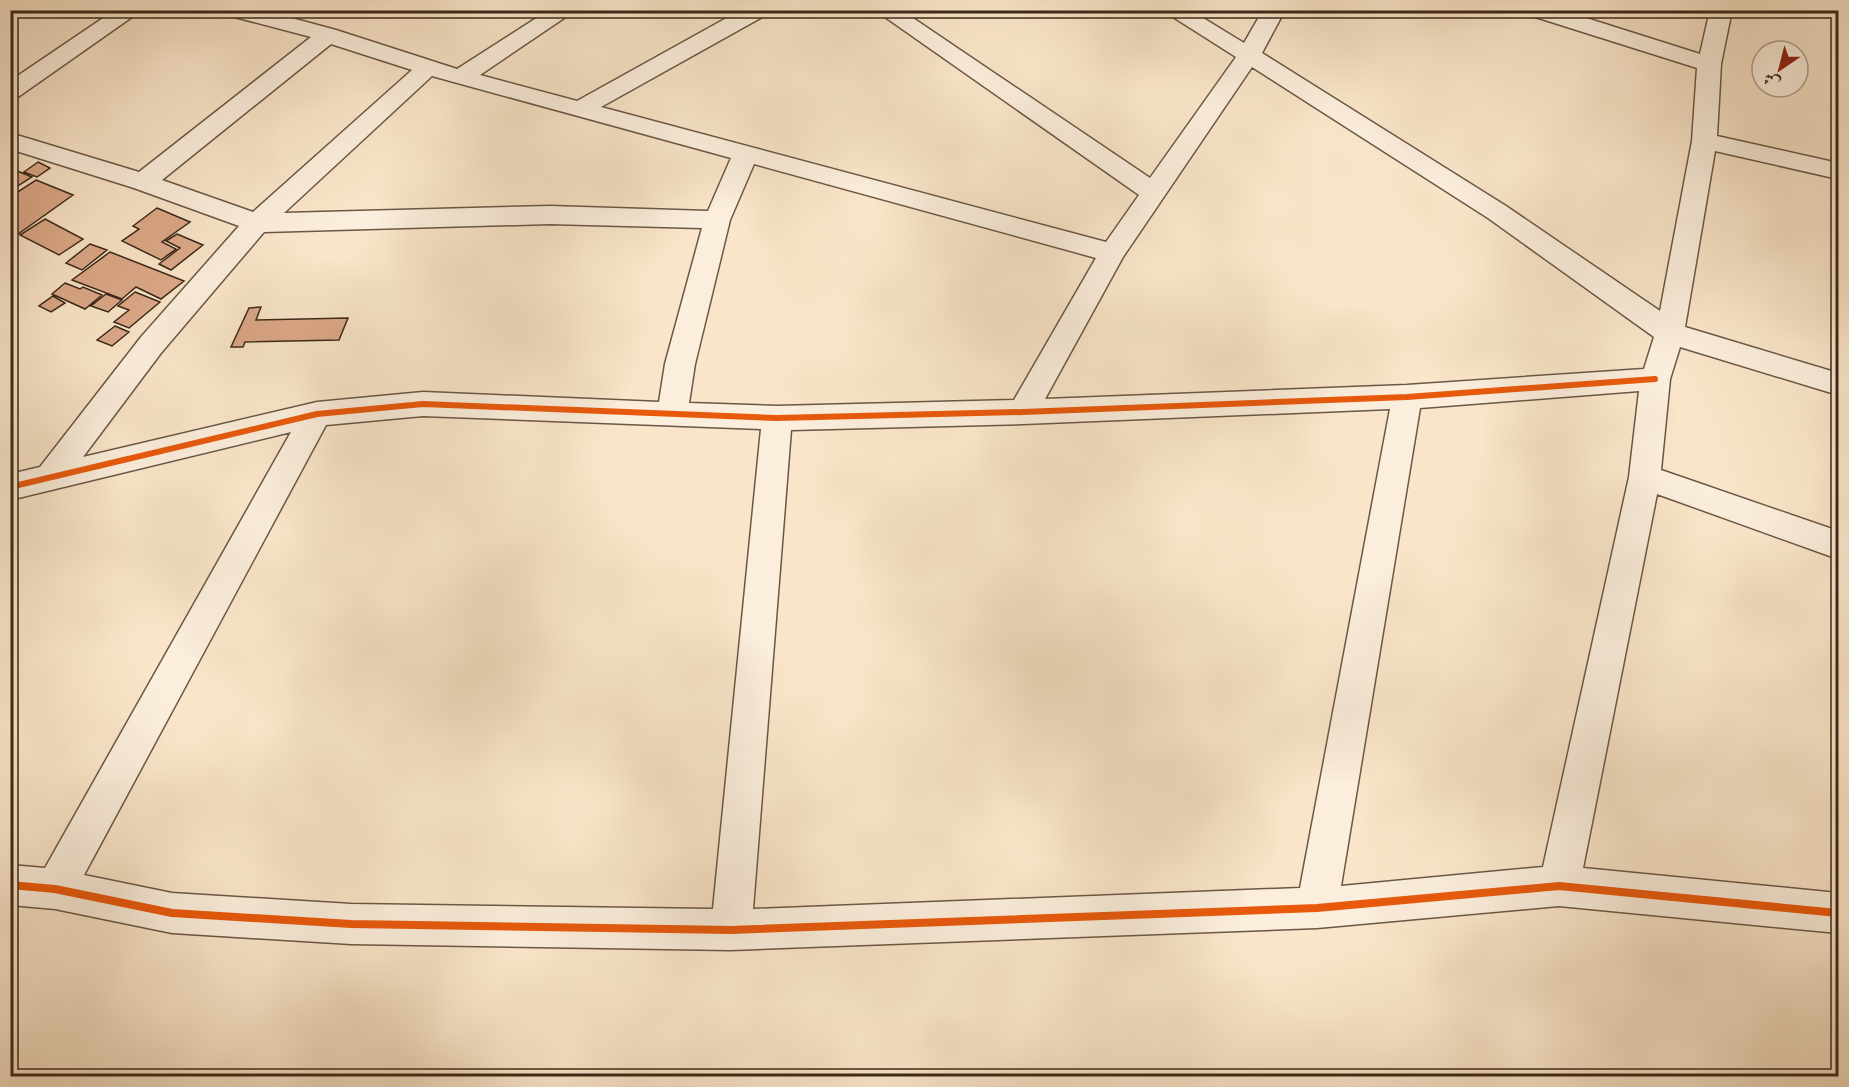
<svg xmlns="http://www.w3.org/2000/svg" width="1849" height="1087" font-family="'IM FELL French Canon',Amiri,serif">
	<rect width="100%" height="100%" fill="#f9e5c9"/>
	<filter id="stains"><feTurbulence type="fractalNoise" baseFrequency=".00333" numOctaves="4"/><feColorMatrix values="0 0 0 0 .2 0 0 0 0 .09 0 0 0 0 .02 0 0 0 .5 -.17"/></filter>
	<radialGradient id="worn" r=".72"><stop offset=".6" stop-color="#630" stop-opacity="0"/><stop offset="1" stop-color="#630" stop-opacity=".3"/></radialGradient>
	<path fill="#dca989" stroke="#3c2819" stroke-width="1.5" d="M 38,162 L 50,168 L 37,177 L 24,172 Z
		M 10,168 L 32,177 L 10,191 Z
		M 36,180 L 73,195 L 11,239 L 10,197 Z
		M 157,208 L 190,222 L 162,242 L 176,249 L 161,260 L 122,241 L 139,229 L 133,226 Z
		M 45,219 L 83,239 L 59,255 L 20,235 Z
		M 177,234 L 203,245 L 171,270 L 159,264 L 180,248 L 166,241 Z
		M 90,244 L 107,250 L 82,270 L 66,263 Z
		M 110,252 L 184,281 L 161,299 L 136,287 L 122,299 L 72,280 Z
		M 65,283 L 80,289 L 83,287 L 102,295 L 85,309 L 52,294 Z
		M 135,292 L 160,302 L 129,328 L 114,322 L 129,310 L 118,306 Z
		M 106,294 L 122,300 L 108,312 L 91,306 Z
		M 53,296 L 65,303 L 51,312 L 39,306 Z
		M 261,307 L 256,320 L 348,318 L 339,340 L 245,342 L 243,347 L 231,347 L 249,308 Z
		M 115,326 L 129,332 L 112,346 L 97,340 Z"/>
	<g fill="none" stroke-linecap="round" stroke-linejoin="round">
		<g stroke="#6b5745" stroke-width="3">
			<path id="minor" d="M 115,10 L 142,10 L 18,97 L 10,99 L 10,81 Z
				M 224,10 L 262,10 L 336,30 L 457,69 L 549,10 L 576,10 L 480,75 L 577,101 L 741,10 L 769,10 L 766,15 L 601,107 L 1106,242 L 1139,195 L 875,10 L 901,10 L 1150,178 L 1236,57 L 1162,10 L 1190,10 L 1244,43 L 1263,10 L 1285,10 L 1262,53 L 1506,206 L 1660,311 L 1692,141 L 1697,68 L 1529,15 L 1526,10 L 1561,10 L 1700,54 L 1710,10 L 1732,10 L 1721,64 L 1717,136 L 1838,163 L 1838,179 L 1715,151 L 1685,327 L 1838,373 L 1838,395 L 1680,347 L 1670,379 L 1661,470 L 1838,531 L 1838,559 L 1657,494 L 1583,868 L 1838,893 L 1838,933 L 1559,906 L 1317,928 L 731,950 L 351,944 L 172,933 L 55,909 L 10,905 L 10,865 L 45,868 L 291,432 L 10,500 L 10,474 L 40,467 L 141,337 L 239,226 L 134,188 L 10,149 L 10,133 L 139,172 L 311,37 L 227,15 ZM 331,44 L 412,70 L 253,212 L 162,180 ZM 1252,67 L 1488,218 L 1654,337 L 1644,369 L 1407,385 L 1045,399 L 1123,257 ZM 432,76 L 731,158 L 708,211 L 550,206 L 284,213 ZM 754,164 L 1096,258 L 1014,400 L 777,406 L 689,403 L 695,364 L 730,220 ZM 550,224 L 702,228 L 665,364 L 659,402 L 423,392 L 317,402 L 83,457 L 161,353 L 264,232 ZM 1639,391 L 1629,477 L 1543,867 L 1341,886 L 1420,408 ZM 1390,409 L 1300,888 L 753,909 L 791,430 L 1023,424 ZM 423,416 L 761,429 L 713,909 L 351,904 L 172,893 L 84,875 L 326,425 Z"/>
		</g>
		<use href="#minor" fill="#fbeedc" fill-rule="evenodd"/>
		<g stroke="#fbeedc" stroke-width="10">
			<path id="cycleway-far1" d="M 10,487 L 317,414 L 423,404 L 777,418 L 1023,412 L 1407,397 L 1655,379"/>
		</g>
		<g stroke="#fbeedc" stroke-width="11">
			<path id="cycleway" d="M 10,885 L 55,889 L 172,913 L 351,924 L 731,930 L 1317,908 L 1559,886 L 1838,913"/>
		</g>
		<use href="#cycleway-far1" stroke="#e8590c" stroke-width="6"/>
		<use href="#cycleway" stroke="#e8590c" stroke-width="8"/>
	</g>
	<rect width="1849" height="1087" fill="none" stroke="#f9e5c9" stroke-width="36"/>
	<rect x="12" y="12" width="1825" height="1063" fill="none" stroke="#3c2819" stroke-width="3"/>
	<rect x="18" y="18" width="1813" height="1051" fill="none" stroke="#3c2819" stroke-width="1.5"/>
	<g transform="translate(1780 69) rotate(215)"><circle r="28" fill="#fbeedc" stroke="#af9f8e" stroke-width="1.5"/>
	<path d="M0-4.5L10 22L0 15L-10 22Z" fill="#8f2418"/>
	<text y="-9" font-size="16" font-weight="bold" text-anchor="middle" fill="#3c2819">ش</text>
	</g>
	<rect width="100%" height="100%" filter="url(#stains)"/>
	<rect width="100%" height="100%" fill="url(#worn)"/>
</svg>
